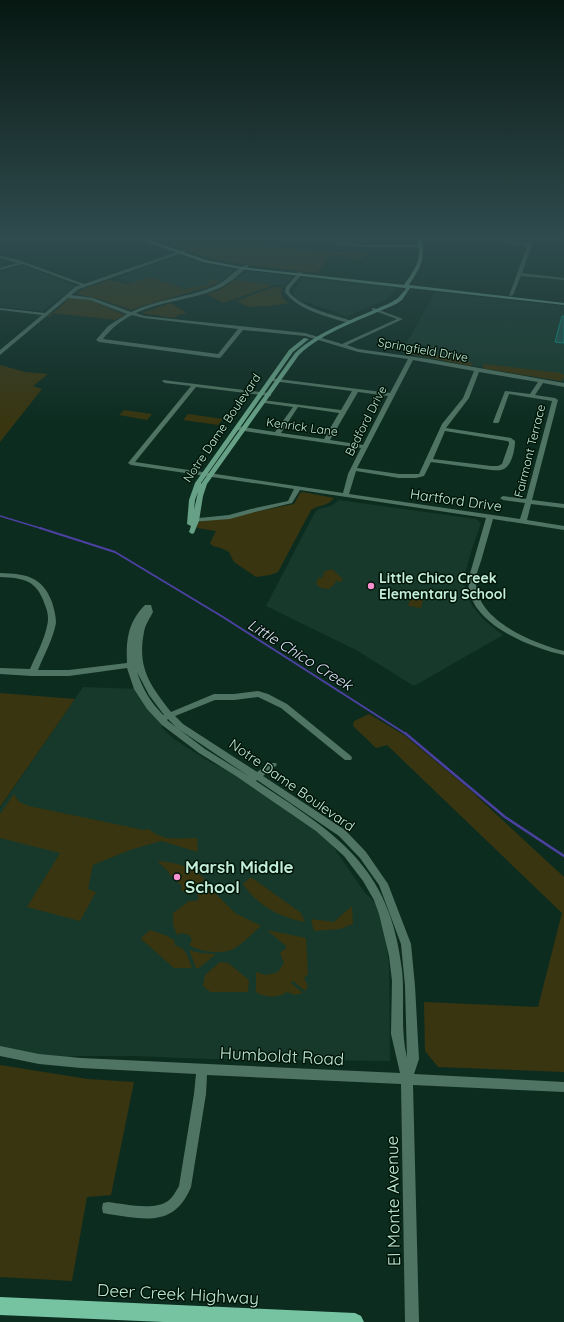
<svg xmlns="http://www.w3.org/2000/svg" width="564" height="1322" font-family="Quicksand,sans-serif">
	<rect width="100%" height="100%" fill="#0d2c20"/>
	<path fill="#16392b" d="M 174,257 L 185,257 L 197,261 L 234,270 L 220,282 L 211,279 L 208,281 L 210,282 L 206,285 L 188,289 L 150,277 L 133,283 L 116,278 Z
		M 22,265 L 76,286 L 42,311 L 0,307 L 0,273 Z
		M 247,271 L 288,276 L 292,277 L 285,286 L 235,280 Z
		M 303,278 L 307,278 L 396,288 L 388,298 L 381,302 L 347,316 L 306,302 L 302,302 L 295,297 L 293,291 Z
		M 435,292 L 564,306 L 564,382 L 401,353 Z
		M 339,500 L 476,519 L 481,523 L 470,555 L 464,578 L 466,594 L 473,607 L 485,621 L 503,635 L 414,686 L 356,650 L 266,606 L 314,514 L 318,509 L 331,506 Z
		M 83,687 L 138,689 L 162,719 L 162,728 L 174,739 L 210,762 L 250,781 L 292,815 L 319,832 L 332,845 L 365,893 L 381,907 L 389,965 L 390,1061 L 208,1059 L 134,1056 L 77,1056 L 39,1059 L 0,1051 L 0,808 Z"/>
	<path fill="#393510" d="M 151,239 L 245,239 C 253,244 263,244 272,246 C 304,251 336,251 368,254 L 361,259 L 329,256 L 317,273 L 307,272 L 235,263 L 211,258 Z
		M 150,277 L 185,289 L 206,285 L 210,282 L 207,280 L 211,279 L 220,282 L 205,288 L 142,306 L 132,310 L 96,298 L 76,294 L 83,289 L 110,280 L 128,284 Z
		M 235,280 L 274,285 L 223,303 L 207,294 L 219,290 Z
		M 278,287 L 283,287 C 278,294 283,299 289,303 L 262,307 L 261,306 L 249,307 L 236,301 L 271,288 Z
		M 69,298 L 90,300 L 125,315 L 115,320 L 54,313 L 50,317 L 47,316 L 58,309 Z
		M 171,303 L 187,313 L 178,315 L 175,318 L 141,313 Z
		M 412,351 L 468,359 L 467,362 L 474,363 L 470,366 L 411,354 Z
		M 484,364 L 561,373 L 564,375 L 564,378 L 561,381 L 486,369 L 483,368 Z
		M 0,365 L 25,372 L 48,374 L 33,386 L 42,389 L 0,442 Z
		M 124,410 L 152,414 L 147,420 L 119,415 Z
		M 188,414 L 223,419 L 218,425 L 183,420 Z
		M 303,492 L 334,498 C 329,506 318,505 311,510 L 278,572 L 270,575 L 256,577 L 234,562 L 229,552 L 221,548 L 213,546 L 210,543 L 216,531 L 197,528 L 198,523 L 201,521 L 231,518 L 249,513 L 294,504 L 300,493 Z
		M 332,569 L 343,579 L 341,582 L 336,581 C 332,591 323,591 316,584 L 319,577 L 322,578 L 325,571 Z
		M 411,594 L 424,596 L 421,608 L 408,606 Z
		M 0,693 L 75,699 L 0,807 Z
		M 369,714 L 404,735 L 469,789 L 564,877 L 564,1072 L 438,1067 L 425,1051 L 424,1002 L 538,1007 L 562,913 L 387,745 L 376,748 L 353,726 L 354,721 Z
		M 14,794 L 19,802 L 29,806 L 144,830 L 149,829 C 164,842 177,838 197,838 L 198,852 L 161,841 L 130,850 L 93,865 L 88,889 L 96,892 L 80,921 L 27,907 L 60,853 L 0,838 L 0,814 Z
		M 157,861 C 175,862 191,866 205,879 L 187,894 L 181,890 L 182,886 L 169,874 L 169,872 Z
		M 251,877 L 301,913 L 305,922 C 279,917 258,906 243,884 Z
		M 209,887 L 235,913 L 261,926 C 254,932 239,947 231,950 C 219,954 200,952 189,945 L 192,940 L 189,935 L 182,933 L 177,935 L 173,925 L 173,913 L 189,901 L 196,901 L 199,898 L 197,894 Z
		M 352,906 L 353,924 L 340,929 L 314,931 L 311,919 L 334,922 Z
		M 150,930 L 165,935 L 174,940 L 175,945 L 183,949 L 186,953 L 192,968 L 174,968 L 141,939 L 142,937 Z
		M 267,930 L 306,938 L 308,974 L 304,978 L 308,986 L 305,991 L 293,981 L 291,983 L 303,993 L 295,995 L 287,992 C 280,998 264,998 256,992 L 256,972 L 266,975 L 278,972 L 284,963 L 280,953 L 287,947 Z
		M 189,950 L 200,953 L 216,954 L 199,968 L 196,968 Z
		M 220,962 L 228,963 L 249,980 L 248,992 L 210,992 L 203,986 L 205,975 Z
		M 0,1065 L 88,1079 L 134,1082 L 111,1195 L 87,1197 L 72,1281 L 0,1277 Z"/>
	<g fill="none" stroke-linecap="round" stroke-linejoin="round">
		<path stroke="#4c41a0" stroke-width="1.5" d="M 0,516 L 43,529"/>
		<path stroke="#4c41a0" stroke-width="2" d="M 40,528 L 115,552 L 223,617 L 406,734"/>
		<path stroke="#4c41a0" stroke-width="2.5" d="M 405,733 L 505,817 L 564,856"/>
	</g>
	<path fill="#1c554e" stroke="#03998b" d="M 562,316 L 564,316 L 564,343 L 555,342 Z"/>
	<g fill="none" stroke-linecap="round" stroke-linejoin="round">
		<path fill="#507463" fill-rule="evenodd" d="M 297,239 L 314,239 L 366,245 L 422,245 L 424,246 L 422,247 L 366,247 Z
			M 479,239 L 494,239 L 528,243 L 530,239 L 534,239 L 522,273 L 564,278 L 564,280 L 521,276 L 513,295 L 509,296 L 527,246 Z
			M 183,250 L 185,250 L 185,252 L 79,289 L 71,295 L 93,298 L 131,312 C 157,299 187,298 213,287 C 226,282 234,270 246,265 L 248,265 L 248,267 C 238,275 229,284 217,289 C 191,300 161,301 136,313 L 144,316 L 305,333 L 342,344 L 397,319 L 372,310 L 372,308 L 374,308 L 403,319 L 347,345 L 358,349 L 429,359 L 564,383 L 564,387 L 543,383 L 535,395 L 555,398 L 558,400 L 532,500 L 564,504 L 564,508 L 531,504 L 527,520 L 564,526 L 564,530 L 493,519 C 489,533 485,547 481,561 C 479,567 476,574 476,581 C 475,620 533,643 564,651 L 564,655 C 530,648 462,621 469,577 L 486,518 L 300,490 L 292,503 L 255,512 L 230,519 L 191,522 L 188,520 L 189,519 L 229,515 L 251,509 L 288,501 L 294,489 L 131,465 L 128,463 L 191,386 L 165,383 L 162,381 L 163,380 L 269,393 L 271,394 L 271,396 L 196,387 L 135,462 L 343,493 L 348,474 L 361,448 L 237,430 L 234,428 L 237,426 L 275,432 L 293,407 L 264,403 L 261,401 L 262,400 L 341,410 L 352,391 L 272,381 L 270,380 L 270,378 L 390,393 L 408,359 L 358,352 L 305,336 L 243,330 L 221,357 L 219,358 L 99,342 L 96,340 L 108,326 L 127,314 L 90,300 L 68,298 L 0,355 L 0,350 L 42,315 L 0,310 L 0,308 L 45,313 L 75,287 L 80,285 L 22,264 L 0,270 L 0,268 L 17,263 L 0,258 L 0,256 L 16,259 L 84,284 ZM 132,315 L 144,318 L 238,329 L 218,354 L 103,339 C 111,329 120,321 132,315 ZM 413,360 L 474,371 L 463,398 L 442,424 L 419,474 L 399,474 L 357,468 ZM 479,372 L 538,382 L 530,394 L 505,391 L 493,422 L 494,423 L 498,423 L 499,422 L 509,394 L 552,401 L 526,499 L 503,496 L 500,498 L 503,500 L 525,503 L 520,519 L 349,494 L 356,471 L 399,478 L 416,478 L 424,476 L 431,462 L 491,470 C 495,470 500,471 504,469 C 512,465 515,449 515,441 L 511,438 L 446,428 L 469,398 ZM 358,392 L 388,396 L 363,445 L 330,440 ZM 298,407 L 339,413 L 324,439 L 281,433 ZM 445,431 L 507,441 L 509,442 L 509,444 L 502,464 L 498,466 L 491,466 L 433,459 Z
			M 299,272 L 303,273 L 290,288 L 289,292 C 303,309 332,314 352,321 L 352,323 L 348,323 C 327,316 299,311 285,292 L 286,287 Z
			M 0,573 C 26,574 42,576 52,602 C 54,609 56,616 56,623 C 53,639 44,655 38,670 L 69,670 L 127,663 C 126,640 128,622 145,605 L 151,605 L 153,612 C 150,618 145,625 144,632 C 137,668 150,685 171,712 L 214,694 L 234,694 L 258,691 L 268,694 L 287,704 L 351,756 L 352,758 L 351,760 L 345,760 L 281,708 L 258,697 L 234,700 L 215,700 L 175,716 L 183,724 L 257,772 L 270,763 L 276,763 L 277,765 L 263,776 L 345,830 L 366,852 L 388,884 L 411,944 L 415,986 L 419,1059 L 414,1074 L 564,1082 L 564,1092 L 413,1085 L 419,1322 L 405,1322 L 401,1084 L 207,1075 L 206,1094 L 191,1187 C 174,1228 144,1219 108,1214 L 103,1213 L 102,1208 L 103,1203 L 108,1202 C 124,1204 154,1211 168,1201 C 173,1197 176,1191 179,1186 L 194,1094 L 196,1074 L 81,1068 L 39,1064 L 0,1056 L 0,1046 L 39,1054 L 81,1058 L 400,1073 L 391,1034 L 392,981 L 389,956 L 379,914 L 374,900 L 363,881 L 344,856 L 316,831 L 236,776 L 199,753 L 162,725 L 147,709 L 134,689 L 127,668 L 69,676 L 32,676 L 0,674 L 0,668 L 30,669 C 36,655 44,641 47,626 C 49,619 48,612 45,605 C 37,580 24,578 0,577 ZM 137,672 L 149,695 L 164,715 L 163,715 C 150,701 143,690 137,672 ZM 168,719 L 177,728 L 250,777 L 205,749 L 168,721 L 167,720 ZM 257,780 L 339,836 L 360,858 L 379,885 L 401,944 L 405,986 L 407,1058 C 400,1029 405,999 402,970 C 390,865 336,834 256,781 Z"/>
		<path fill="#66a186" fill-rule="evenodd" d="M 139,239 L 146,239 L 206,260 L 241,267 L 404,285 C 415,269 423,259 417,239 L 421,239 C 427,259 419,269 409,285 L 564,303 L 564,305 L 410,288 L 402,300 L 396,304 C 365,318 322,332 299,355 L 207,484 L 203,496 L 199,521 L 194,533 L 192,534 L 189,532 L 191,526 L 187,524 L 189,500 L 195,483 L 289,350 L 304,338 L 309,339 L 293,352 L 201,483 L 201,484 L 295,353 C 319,330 362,316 392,302 L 398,298 L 406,289 L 405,288 L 241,269 L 203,262 ZM 198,492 L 194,510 L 195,500 Z"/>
		<path fill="#76c3a1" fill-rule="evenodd" d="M 0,1297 L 355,1313 L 361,1316 L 364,1322 L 164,1322 L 0,1315 Z"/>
	</g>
	<linearGradient id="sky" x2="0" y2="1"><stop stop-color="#071812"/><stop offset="0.56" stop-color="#2f4b4e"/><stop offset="1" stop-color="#2f4b4e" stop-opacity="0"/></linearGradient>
	<rect width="564" height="424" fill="url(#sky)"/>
	<g fill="#f790ce" stroke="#001409" stroke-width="1.5">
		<circle cx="371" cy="586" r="4"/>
		<circle cx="177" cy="877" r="4"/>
	</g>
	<g text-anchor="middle" stroke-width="3" stroke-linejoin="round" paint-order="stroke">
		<g font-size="12" fill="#c2eed8" stroke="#001409">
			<text transform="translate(423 350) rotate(10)" y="4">Springfield Drive</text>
			<text transform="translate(366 421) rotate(-63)" y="4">Bedford Drive</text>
			<text transform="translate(302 427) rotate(8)" y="4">Kenrick Lane</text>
			<text transform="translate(222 428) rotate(-56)" y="4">Notre Dame Boulevard</text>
			<text transform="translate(530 451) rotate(-76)" y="4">Fairmont Terrace</text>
		</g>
		<g font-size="14" fill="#c2eed8" stroke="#001409">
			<text transform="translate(456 500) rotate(8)" y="5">Hartford Drive</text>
			<text transform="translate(292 785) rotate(35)" y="5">Notre Dame Boulevard</text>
		</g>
		<g font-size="14" font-weight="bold" fill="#c2eed8" stroke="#001409" text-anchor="start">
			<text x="379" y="583">Little Chico Creek<tspan x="379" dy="16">Elementary School</tspan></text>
		</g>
		<g font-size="15" font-style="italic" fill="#dfe0fa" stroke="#001409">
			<text transform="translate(300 655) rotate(32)" y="5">Little Chico Creek</text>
		</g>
		<g font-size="17" font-weight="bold" fill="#c2eed8" stroke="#001409" text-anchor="start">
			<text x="185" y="873">Marsh Middle<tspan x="185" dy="20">School</tspan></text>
		</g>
		<g font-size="17" fill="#c2eed8" stroke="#001409">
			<text transform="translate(282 1056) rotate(3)" y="6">Humboldt Road</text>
			<text transform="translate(393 1201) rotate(-91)" y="6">El Monte Avenue</text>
			<text transform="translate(178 1294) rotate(3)" y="6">Deer Creek Highway</text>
		</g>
	</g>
</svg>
